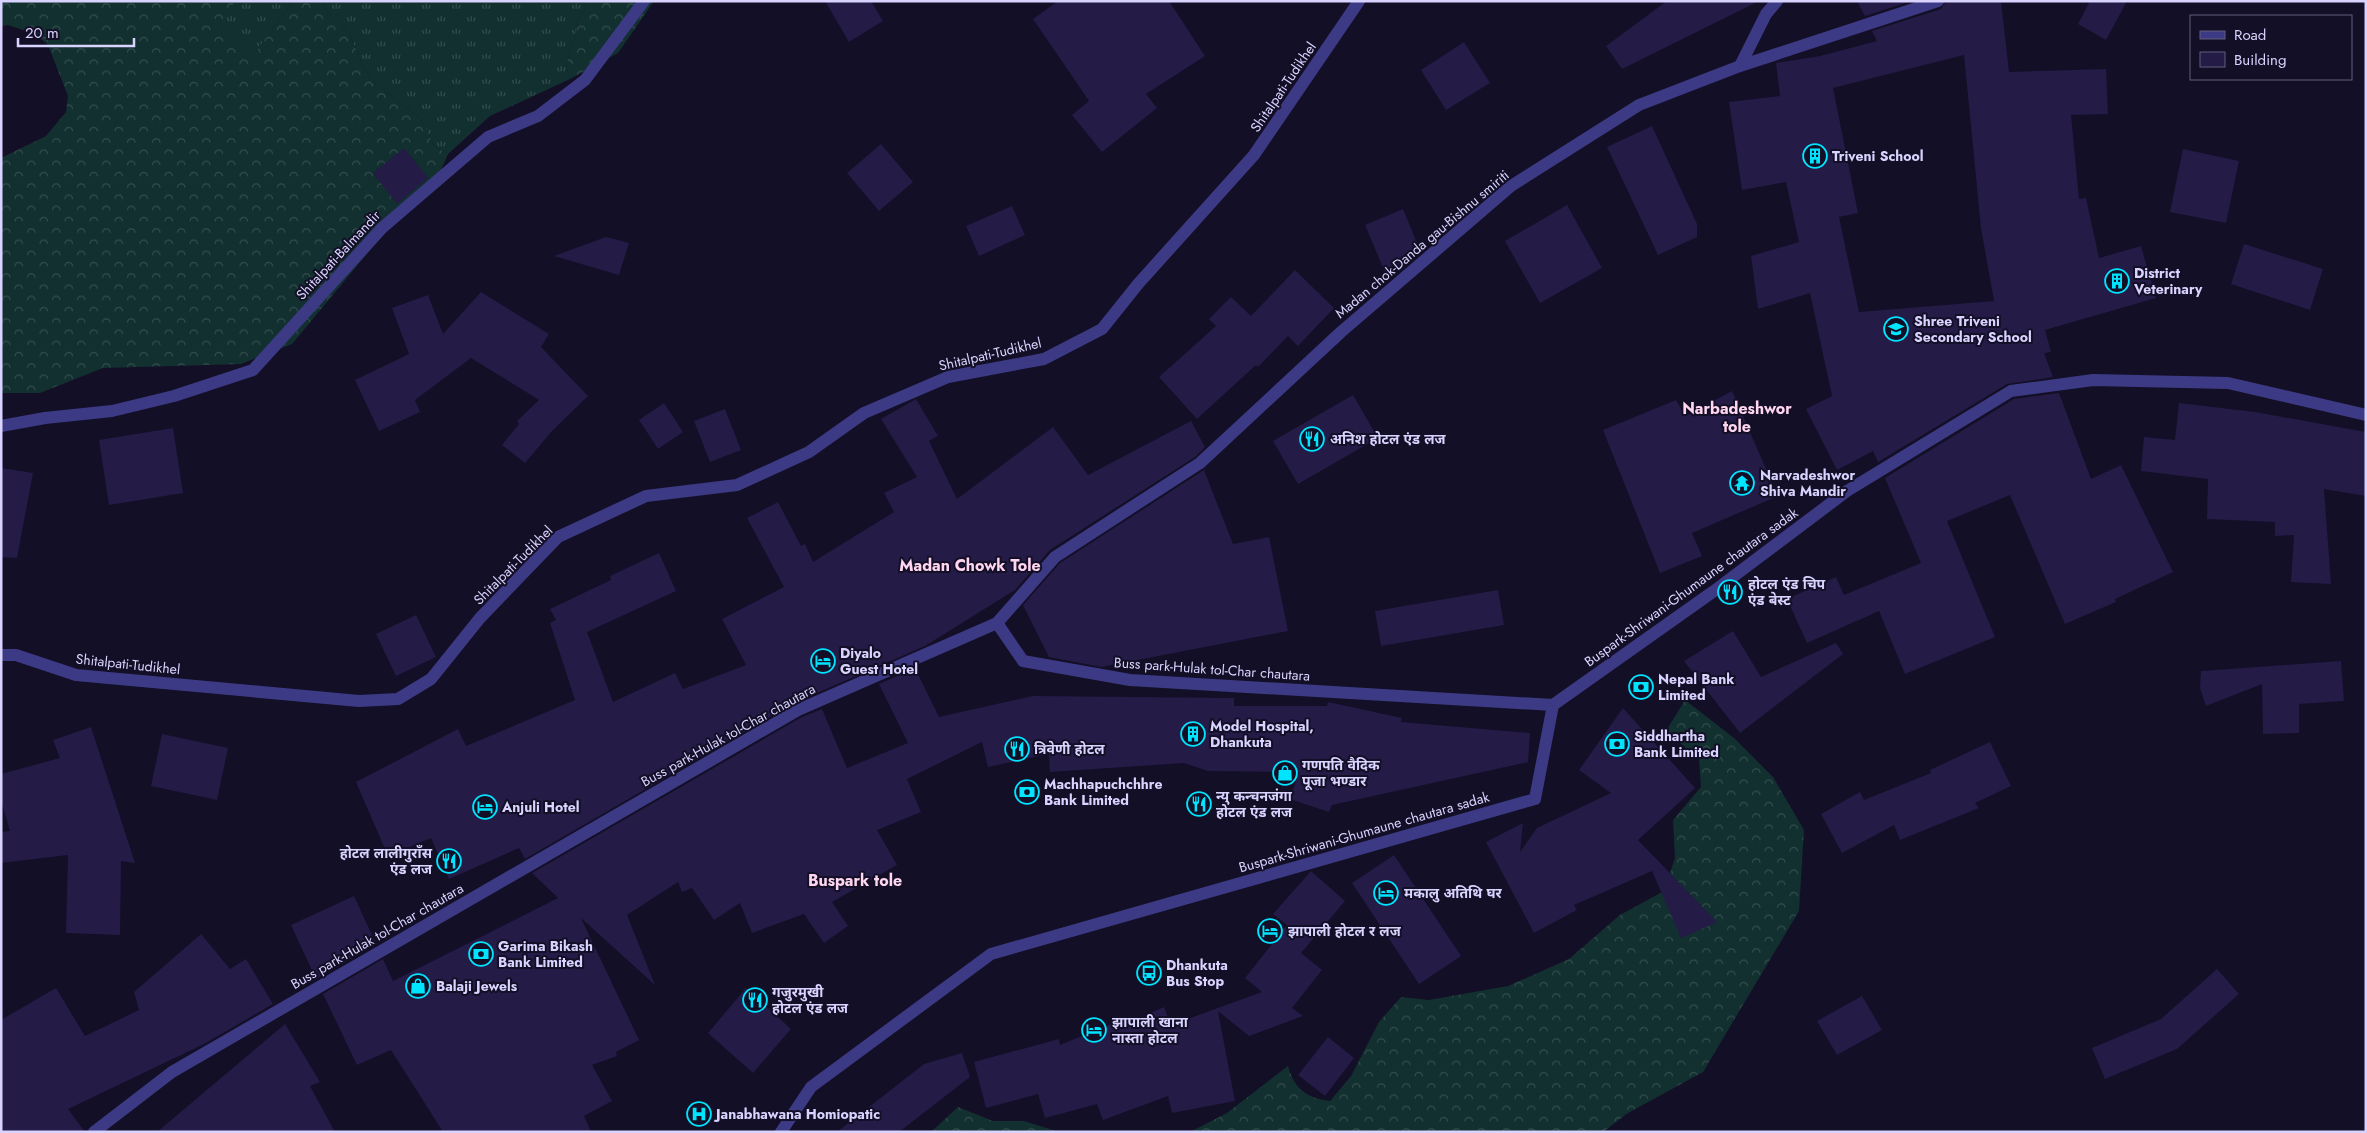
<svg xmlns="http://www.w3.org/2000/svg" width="2367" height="1133" font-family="Jost,'Noto Sans Devanagari',sans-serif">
	<defs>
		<pattern id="grass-tufts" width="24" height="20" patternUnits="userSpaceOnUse" patternTransform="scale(1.25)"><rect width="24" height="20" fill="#12302f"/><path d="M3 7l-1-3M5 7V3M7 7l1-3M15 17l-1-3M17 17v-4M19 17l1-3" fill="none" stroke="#344d4e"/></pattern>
		<pattern id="forest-crowns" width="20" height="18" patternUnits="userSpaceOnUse" patternTransform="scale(1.25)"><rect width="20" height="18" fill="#12302f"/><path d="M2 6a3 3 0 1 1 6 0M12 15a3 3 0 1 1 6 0" fill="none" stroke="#344d4e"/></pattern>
	</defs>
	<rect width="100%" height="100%" fill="#130f26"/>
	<path fill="url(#grass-tufts)" d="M 235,1 L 293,1 L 254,54 L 221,27 Z
		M 322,1 L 585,1 L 586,7 L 578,21 L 576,34 L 566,65 L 570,79 L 490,116 L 448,154 L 434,146 L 421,119 L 375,83 L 365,70 L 348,31 L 326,10 Z"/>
	<path fill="url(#forest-crowns)" d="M 1,1 L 235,1 L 222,27 L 254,54 L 293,1 L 322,1 L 326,10 L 348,31 L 365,70 L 375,83 L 421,119 L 434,146 L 448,154 L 433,188 L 381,237 L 292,344 L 241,364 L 103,368 L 40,393 L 1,393 L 1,158 L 46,136 L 66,112 L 68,96 L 48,45 L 35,34 L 8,25 L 1,26 Z
		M 585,1 L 654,1 L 618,53 L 570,79 L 566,65 L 576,34 L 578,21 L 586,7 Z
		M 1685,700 L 1734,738 L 1773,777 L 1804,830 L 1799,911 L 1703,1072 L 1628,1113 L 1603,1132 L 1190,1132 L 1227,1113 L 1288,1066 C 1294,1089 1307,1098 1330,1101 L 1351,1076 L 1379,1022 L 1401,997 L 1429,1000 L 1508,986 L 1569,959 L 1620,915 L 1664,891 L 1675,858 L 1673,820 L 1701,787 L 1699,759 L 1666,731 Z
		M 958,1107 L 993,1121 L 1024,1121 L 1059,1132 L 931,1132 Z"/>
	<path fill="#241b47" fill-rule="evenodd" d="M 825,1 L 871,1 L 883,21 L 849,42 Z
		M 1058,1 L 1169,1 L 1205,56 L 1146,94 L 1157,108 L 1102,152 L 1072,115 L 1089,101 L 1033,19 Z
		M 1667,1 L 1759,1 L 1622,69 L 1606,46 Z
		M 1857,1 L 1911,1 L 1865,16 Z
		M 1946,1 L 2001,1 L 2009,72 L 2106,69 L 2108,114 L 2071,115 L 2079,199 L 2086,198 L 2099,258 L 2141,246 L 2156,298 L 2045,330 L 2051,352 L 2044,353 L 2053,377 L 2007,384 L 1878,462 L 1873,451 L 1837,470 L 1806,409 L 1832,396 L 1810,293 L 1758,309 L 1751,256 L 1799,242 L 1786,182 L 1742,190 L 1729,102 L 1780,96 L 1776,63 L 1820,56 L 1877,41 L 1872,31 L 1941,9 ZM 1964,55 L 1981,228 L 1994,301 L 1859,312 L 1839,217 L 1858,213 L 1833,88 Z
		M 2090,1 L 2127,1 L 2106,40 L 2078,24 Z
		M 1464,42 L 1490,83 L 1446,110 L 1421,70 Z
		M 1652,126 L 1697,224 L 1697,237 L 1658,255 L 1607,147 Z
		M 881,144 L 913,182 L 879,211 L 847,173 Z
		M 404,148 L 428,178 L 397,204 L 373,173 Z
		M 2183,149 L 2239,161 L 2226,223 L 2170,212 Z
		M 1567,205 L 1602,268 L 1540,303 L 1505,241 Z
		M 1012,206 L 1025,235 L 979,256 L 966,226 Z
		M 1403,209 L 1421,253 L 1404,267 L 1386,275 L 1365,225 Z
		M 606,237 L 629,243 L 619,275 L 554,256 Z
		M 2244,244 L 2323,269 L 2310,310 L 2231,284 Z
		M 1295,270 L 1334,308 L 1298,346 L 1288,336 L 1258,367 L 1256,365 L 1197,419 L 1159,377 L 1216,326 L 1209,319 L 1231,297 L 1251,316 Z
		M 481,292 L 549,334 L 541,347 L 588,396 L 552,431 L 525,463 L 502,445 L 519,424 L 517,421 L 539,400 L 471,358 L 415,400 L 420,412 L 379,431 L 355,380 L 409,354 L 392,308 L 428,295 L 443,334 Z
		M 1732,391 L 1778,496 L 1692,533 L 1702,556 L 1660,573 L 1603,430 L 1676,400 L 1685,416 Z
		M 2059,393 L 2091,479 L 2121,465 L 2173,572 L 2115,599 L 2116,602 L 2065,624 L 2010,495 L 1947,521 L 1995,637 L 1905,674 L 1879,611 L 1807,643 L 1787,599 L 1836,577 L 1844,595 L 1921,563 L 1885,478 L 2014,399 Z
		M 1353,395 L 1378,438 L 1298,484 L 1273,441 Z
		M 916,399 L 938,436 L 929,441 L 957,499 L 1053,427 L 1088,475 L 1191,421 L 1205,447 L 1195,457 L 1050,550 L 1015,590 L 925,646 L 794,703 L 525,859 L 519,848 L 449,879 L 431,838 L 388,856 L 356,782 L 458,729 L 466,746 L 575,700 L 550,623 L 556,620 L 550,609 L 611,580 L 610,576 L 659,553 L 676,591 L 587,632 L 613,702 L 675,673 L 683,689 L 746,665 L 722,619 L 784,587 L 747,518 L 778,502 L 801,546 L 805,544 L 813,562 L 894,512 L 884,493 L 917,477 L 881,419 Z
		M 664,403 L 683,432 L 658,449 L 639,420 Z
		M 2179,403 L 2255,412 L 2366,432 L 2366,496 L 2324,489 L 2331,584 L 2291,582 L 2294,535 L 2275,536 L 2275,522 L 2207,519 L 2208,479 L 2141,471 L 2144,437 L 2175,440 Z
		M 725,409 L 741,450 L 710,462 L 694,421 Z
		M 173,428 L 183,493 L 109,505 L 99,440 Z
		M 1,468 L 33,473 L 17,558 L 1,557 Z
		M 1204,470 L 1233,544 L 1269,537 L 1288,631 L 1101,667 L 1049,657 L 1023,605 L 1060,563 Z
		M 1498,590 L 1504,625 L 1381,646 L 1375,611 Z
		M 416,615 L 436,657 L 396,676 L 376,634 Z
		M 1733,631 L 1761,677 L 1836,643 L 1843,654 L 1740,733 L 1684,661 Z
		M 2341,661 L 2344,701 L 2299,704 L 2299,733 L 2263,734 L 2262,684 L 2206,706 L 2200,688 L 2201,671 Z
		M 915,668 L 939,717 L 1033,696 L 1234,698 L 1234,706 L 1327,706 L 1328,702 L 1402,718 L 1401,722 L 1530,733 L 1528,762 L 1332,805 L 1329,812 L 1290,799 L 1299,772 L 1208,771 L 1184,763 L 1050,772 L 1049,754 L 988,767 L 982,742 L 907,779 L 921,812 L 877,830 L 897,865 L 832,902 L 848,926 L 824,943 L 804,914 L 752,933 L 740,903 L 714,920 L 692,888 L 682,892 L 678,882 L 627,915 L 655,985 L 581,918 L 639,1040 L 616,1052 L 617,1056 L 592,1065 L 612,1101 L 584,1116 L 591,1132 L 443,1132 L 391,1050 L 357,1065 L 323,994 L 383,959 L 393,981 L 558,898 L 532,873 L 802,717 L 822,709 L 847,768 L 908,743 L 879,684 Z
		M 1623,708 L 1695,788 L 1638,840 L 1717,922 L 1681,938 L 1652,871 L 1574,905 L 1577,910 L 1534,933 L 1486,842 L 1523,823 L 1520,852 L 1537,828 L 1611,793 L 1579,770 Z
		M 91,727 L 135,863 L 121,861 L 120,935 L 66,933 L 68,855 L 1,863 L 1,832 L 10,831 L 1,800 L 1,774 L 60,758 L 53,740 Z
		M 162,734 L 228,748 L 217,800 L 151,786 Z
		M 1990,742 L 2011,786 L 1975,803 L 1979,808 L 1900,840 L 1894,825 L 1842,853 L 1821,814 L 1860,792 L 1864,800 L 1931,773 L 1930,770 Z
		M 1394,855 L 1461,956 L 1419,984 L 1352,883 Z
		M 1311,871 L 1345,901 L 1301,953 L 1322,970 L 1292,1008 L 1303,1016 L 1249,1036 L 1218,1011 L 1235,1101 L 1172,1113 L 1168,1096 L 1103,1120 L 1097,1104 L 1045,1118 L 1038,1094 L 986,1108 L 974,1062 L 1059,1039 L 1060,1045 L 1121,1020 L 1123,1025 L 1164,1007 L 1171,1025 L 1262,992 L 1245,978 L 1287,925 L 1273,914 Z
		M 354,896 L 376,944 L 316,979 L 291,925 Z
		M 201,934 L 230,969 L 246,959 L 273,1004 L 204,1044 L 68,1109 L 85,1132 L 1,1132 L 1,1020 L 56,988 L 85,1036 L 139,1010 L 134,992 Z
		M 2217,969 L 2239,994 L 2177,1049 L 2105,1079 L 2092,1048 L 2161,1019 Z
		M 746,988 L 791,1029 L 753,1073 L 708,1033 Z
		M 1862,996 L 1882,1030 L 1837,1055 L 1817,1021 Z
		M 285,1024 L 320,1082 L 310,1086 L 335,1132 L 157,1132 Z
		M 1328,1037 L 1354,1058 L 1325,1096 L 1298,1075 Z
		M 962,1053 L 970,1077 L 899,1132 L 837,1132 L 924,1064 Z"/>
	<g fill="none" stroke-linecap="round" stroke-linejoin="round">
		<path stroke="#3d3a85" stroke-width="12" d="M 1740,66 L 1766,14 L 1777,1
			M 1,426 L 45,418 L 112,411 L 174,396 L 253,370 L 382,228 L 488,137 L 538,116 L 585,80 L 644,1
			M 997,623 L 1055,557 L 1200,463 L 1341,332 L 1511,186 L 1639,105 L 1740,66 L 1938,1
			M 1,655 L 16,655 L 76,675 L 359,701 L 398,699 L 431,679 L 480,618 L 558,537 L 646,496 L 737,485 L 809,452 L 864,413 L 948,377 L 1044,359 L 1102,329 L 1138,284 L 1254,155 L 1359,1
			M 94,1132 L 172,1072 L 798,710 L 997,623 L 1023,661 L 1130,680 L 1553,705
			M 781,1132 L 811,1087 L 991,954 L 1535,799 L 1553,705 L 1714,591 L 1847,491 L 2011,391 L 2093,380 L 2228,383 L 2366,415"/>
	</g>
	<defs>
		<g id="building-ring" transform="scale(1.25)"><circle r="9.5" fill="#130f26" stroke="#00e5ff" stroke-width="1.5"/><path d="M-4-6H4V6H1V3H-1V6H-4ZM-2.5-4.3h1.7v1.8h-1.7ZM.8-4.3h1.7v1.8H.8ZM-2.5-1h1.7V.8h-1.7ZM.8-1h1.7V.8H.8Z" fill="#00e5ff"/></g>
		<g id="school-ring" transform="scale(1.25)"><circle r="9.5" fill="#130f26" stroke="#00e5ff" stroke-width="1.5"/><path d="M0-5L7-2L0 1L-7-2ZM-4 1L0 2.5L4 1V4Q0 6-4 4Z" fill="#00e5ff"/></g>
		<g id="restaurant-ring" transform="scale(1.25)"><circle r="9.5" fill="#130f26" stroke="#00e5ff" stroke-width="1.5"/><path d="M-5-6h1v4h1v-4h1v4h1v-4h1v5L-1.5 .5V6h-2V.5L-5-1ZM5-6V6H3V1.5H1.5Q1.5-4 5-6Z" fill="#00e5ff"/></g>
		<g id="temple-ring" transform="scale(1.25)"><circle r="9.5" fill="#130f26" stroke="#00e5ff" stroke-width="1.5"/><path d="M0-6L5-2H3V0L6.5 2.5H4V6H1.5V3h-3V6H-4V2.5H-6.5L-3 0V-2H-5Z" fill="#00e5ff"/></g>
		<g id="hotel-ring" transform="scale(1.25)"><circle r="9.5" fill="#130f26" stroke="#00e5ff" stroke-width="1.5"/><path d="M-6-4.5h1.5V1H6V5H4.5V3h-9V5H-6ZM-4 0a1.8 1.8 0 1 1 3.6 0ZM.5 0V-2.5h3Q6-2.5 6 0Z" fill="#00e5ff"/></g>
		<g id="bank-ring" transform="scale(1.25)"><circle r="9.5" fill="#130f26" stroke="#00e5ff" stroke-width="1.5"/><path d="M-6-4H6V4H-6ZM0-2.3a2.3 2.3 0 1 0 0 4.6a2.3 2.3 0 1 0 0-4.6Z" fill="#00e5ff"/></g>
		<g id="shop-ring" transform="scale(1.25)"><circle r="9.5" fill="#130f26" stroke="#00e5ff" stroke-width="1.5"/><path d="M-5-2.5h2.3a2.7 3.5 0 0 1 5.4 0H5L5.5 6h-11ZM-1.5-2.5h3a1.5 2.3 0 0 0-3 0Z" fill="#00e5ff"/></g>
		<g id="bus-ring" transform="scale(1.25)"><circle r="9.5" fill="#130f26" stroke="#00e5ff" stroke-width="1.5"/><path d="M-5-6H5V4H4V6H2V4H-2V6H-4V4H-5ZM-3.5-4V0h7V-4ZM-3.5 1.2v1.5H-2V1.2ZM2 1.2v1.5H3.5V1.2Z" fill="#00e5ff"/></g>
		<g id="hospital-ring" transform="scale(1.25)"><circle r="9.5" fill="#130f26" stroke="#00e5ff" stroke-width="1.5"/><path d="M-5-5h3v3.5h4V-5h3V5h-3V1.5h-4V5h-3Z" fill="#00e5ff"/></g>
	</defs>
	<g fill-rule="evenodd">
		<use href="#building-ring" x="1815" y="156"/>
		<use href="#building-ring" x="2117" y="281"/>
		<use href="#school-ring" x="1896" y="329"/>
		<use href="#restaurant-ring" x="1312" y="439"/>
		<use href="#temple-ring" x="1742" y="483"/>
		<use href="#restaurant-ring" x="1730" y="592"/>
		<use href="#hotel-ring" x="823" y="661"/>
		<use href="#bank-ring" x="1641" y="687"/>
		<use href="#building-ring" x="1193" y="734"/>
		<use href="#bank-ring" x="1617" y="744"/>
		<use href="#restaurant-ring" x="1017" y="749"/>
		<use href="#shop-ring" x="1285" y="773"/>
		<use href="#bank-ring" x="1027" y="792"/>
		<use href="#restaurant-ring" x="1199" y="804"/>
		<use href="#hotel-ring" x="485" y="807"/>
		<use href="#restaurant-ring" x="449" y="861"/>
		<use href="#hotel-ring" x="1386" y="893"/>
		<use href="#hotel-ring" x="1270" y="931"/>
		<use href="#bank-ring" x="481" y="954"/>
		<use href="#bus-ring" x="1149" y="973"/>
		<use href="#shop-ring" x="418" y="986"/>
		<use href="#restaurant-ring" x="755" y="1000"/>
		<use href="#hotel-ring" x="1094" y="1030"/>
		<use href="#hospital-ring" x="699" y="1114"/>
	</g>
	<g text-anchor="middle" stroke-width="4" stroke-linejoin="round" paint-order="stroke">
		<g font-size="14" fill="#d9d4ff" stroke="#130f26">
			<text transform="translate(1283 87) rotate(-56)" y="5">Shitalpati-Tudikhel</text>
			<text transform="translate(1422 244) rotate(-40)" y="5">Madan chok-Danda gau-Bishnu smiriti</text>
			<text transform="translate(338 255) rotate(-47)" y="5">Shitalpati-Balmandir</text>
			<text transform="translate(990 354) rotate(-13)" y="5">Shitalpati-Tudikhel</text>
			<text transform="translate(513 565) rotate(-45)" y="5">Shitalpati-Tudikhel</text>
			<text transform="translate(1691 587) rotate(-36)" y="5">Buspark-Shriwani-Ghumaune chautara sadak</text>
			<text transform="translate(128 664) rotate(6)" y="5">Shitalpati-Tudikhel</text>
			<text transform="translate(1212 669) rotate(4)" y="5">Buss park-Hulak tol-Char chautara</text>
			<text transform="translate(728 735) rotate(-29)" y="5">Buss park-Hulak tol-Char chautara</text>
			<text transform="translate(1364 832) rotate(-16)" y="5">Buspark-Shriwani-Ghumaune chautara sadak</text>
			<text transform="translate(377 936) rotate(-30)" y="5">Buss park-Hulak tol-Char chautara</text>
		</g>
		<g font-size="14" font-weight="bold" fill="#d9d4ff" stroke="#130f26" text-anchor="start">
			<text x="1832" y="161">Triveni School</text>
			<text x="2134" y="278">District<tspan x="2134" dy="16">Veterinary</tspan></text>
			<text x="1914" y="326">Shree Triveni<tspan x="1914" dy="16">Secondary School</tspan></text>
			<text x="1330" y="444">अनिश होटल एंड लज</text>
			<text x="1760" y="480">Narvadeshwor<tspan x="1760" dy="16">Shiva Mandir</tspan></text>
			<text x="1748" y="589">होटल एंड चिप<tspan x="1748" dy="16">एंड बेस्ट</tspan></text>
			<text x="840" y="658">Diyalo<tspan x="840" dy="16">Guest Hotel</tspan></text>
			<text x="1658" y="684">Nepal Bank<tspan x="1658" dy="16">Limited</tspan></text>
			<text x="1210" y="731">Model Hospital,<tspan x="1210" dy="16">Dhankuta</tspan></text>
			<text x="1634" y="741">Siddhartha<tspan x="1634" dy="16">Bank Limited</tspan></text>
			<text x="1034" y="754">त्रिवेणी होटल</text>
			<text x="1302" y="770">गणपति वैदिक<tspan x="1302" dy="16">पूजा भण्डार</tspan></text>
			<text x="1044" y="789">Machhapuchchhre<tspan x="1044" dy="16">Bank Limited</tspan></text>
			<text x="1216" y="801">न्यु कन्चनजंगा<tspan x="1216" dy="16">होटल एंड लज</tspan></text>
			<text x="502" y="812">Anjuli Hotel</text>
			<text x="432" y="858" text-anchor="end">होटल लालीगुराँस<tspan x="432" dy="16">एंड लज</tspan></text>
			<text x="1404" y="898">मकालु अतिथि घर</text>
			<text x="1288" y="936">झापाली होटल र लज</text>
			<text x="498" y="951">Garima Bikash<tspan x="498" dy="16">Bank Limited</tspan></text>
			<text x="1166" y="970">Dhankuta<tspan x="1166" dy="16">Bus Stop</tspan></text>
			<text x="436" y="991">Balaji Jewels</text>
			<text x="772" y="997">गजुरमुखी<tspan x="772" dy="16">होटल एंड लज</tspan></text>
			<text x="1112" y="1027">झापाली खाना<tspan x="1112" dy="16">नास्ता होटल</tspan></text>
			<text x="716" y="1119">Janabhawana Homiopatic</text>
		</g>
		<g font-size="16" font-weight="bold" fill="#ffd6f0" stroke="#130f26">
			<text x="1737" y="414">Narbadeshwor<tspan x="1737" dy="18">tole</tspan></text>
			<text x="970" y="571">Madan Chowk Tole</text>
			<text x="855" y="886">Buspark tole</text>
		</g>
	</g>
	<rect width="2367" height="1133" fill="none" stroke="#d9d4ff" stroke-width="5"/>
	<rect x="2190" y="15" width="162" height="65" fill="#130f26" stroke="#625e7d"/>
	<rect x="2200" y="31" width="25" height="8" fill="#3d3a85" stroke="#625e7d"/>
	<text x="2234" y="40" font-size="15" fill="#d9d4ff">Road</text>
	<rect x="2200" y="52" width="25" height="15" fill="#241b47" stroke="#625e7d"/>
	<text x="2234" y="65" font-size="15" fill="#d9d4ff">Building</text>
	<path d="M18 38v8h116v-8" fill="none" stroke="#d9d4ff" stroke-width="2.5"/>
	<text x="25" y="38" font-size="15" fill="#d9d4ff" stroke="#130f26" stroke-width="4" paint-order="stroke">20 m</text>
</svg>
